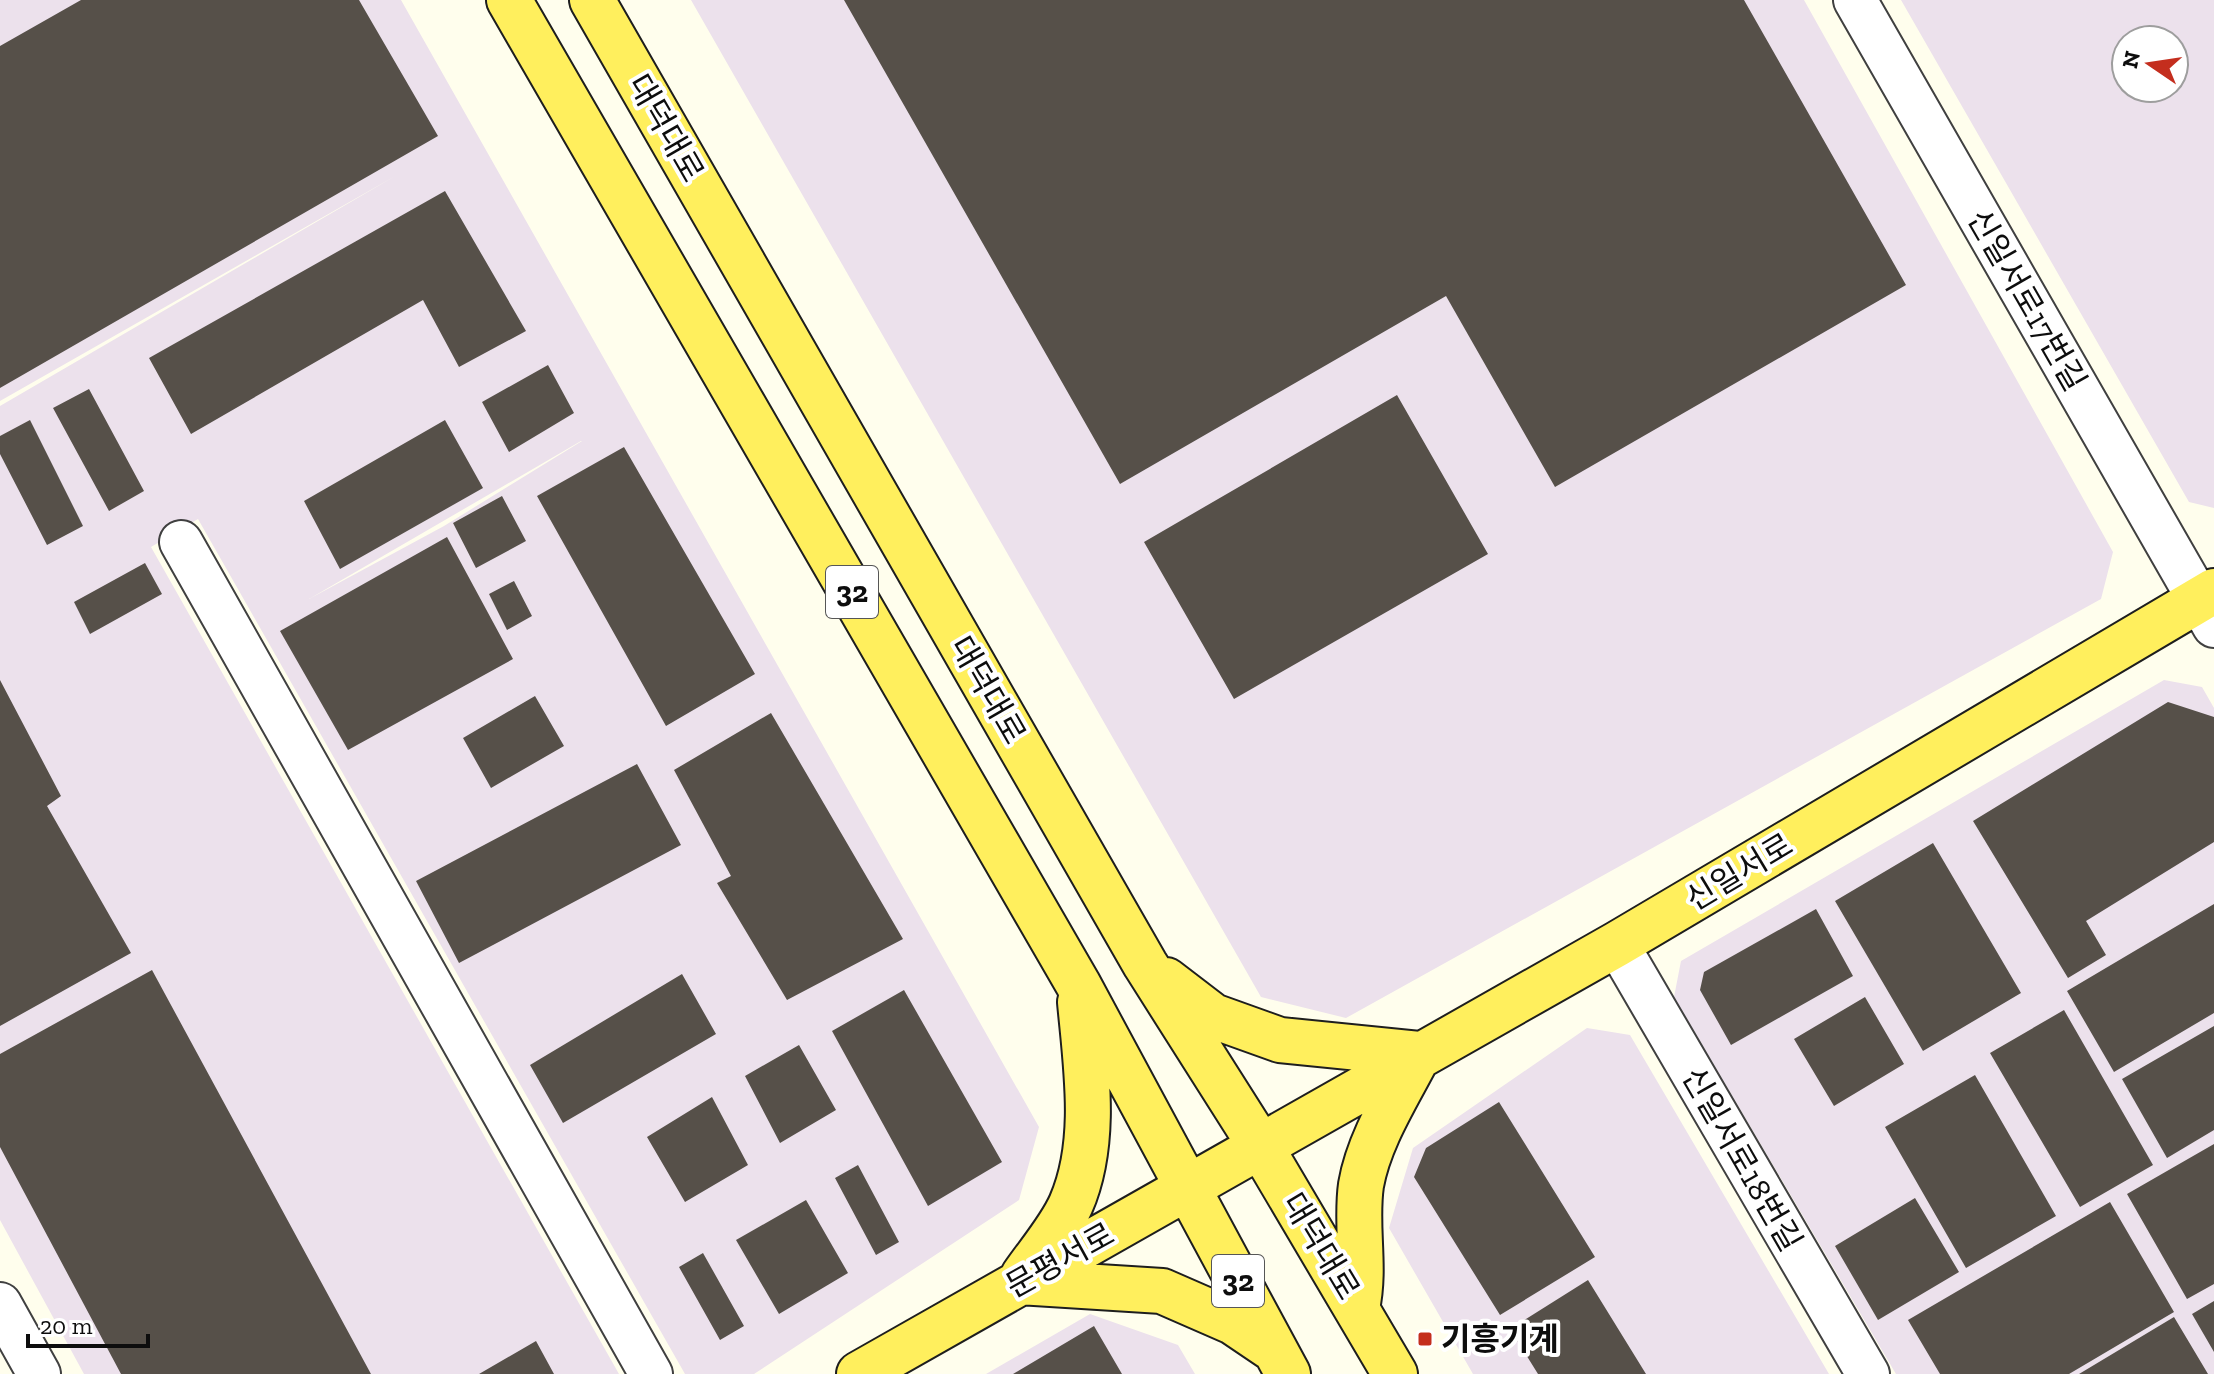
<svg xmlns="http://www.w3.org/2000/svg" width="2214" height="1374" font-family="'Zilla Slab','Noto Sans KR',serif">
	<rect width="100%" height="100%" fill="#fffeed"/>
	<path fill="#ece1ec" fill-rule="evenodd" d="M 0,0 L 401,0 L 1039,1127 L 1019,1200 L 754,1374 L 685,1374 L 198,519 L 151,547 L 619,1374 L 84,1374 L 0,1220 L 0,406 L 397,175 L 0,401 ZM 582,441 L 444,526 L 309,599 L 581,441 Z
		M 691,0 L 1804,0 L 2113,552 L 2101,599 L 1346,1018 L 1261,997 Z
		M 1901,0 L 2214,0 L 2214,508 L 2189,502 ZM 2126,40 L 2174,40 L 2174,88 L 2126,88 Z
		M 2164,680 L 2202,687 L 2214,708 L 2214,1374 L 1896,1374 L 1674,997 L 1681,961 Z
		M 1587,1028 L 1630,1035 L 1829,1374 L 1473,1374 L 1389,1228 L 1413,1148 Z
		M 1090,1314 L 1178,1345 L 1195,1374 L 986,1374 Z"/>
	<path fill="#565049" d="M 81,0 L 359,0 L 438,136 L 0,388 L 0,46 Z
		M 844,0 L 1744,0 L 1906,285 L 1555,487 L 1446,296 L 1120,484 Z
		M 445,191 L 526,331 L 459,367 L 423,300 L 191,434 L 149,358 Z
		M 548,365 L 574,413 L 509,452 L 482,402 Z
		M 89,389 L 144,491 L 109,511 L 53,408 Z
		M 1397,395 L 1488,554 L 1234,699 L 1144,542 Z
		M 30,420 L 83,526 L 47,545 L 0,454 L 0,436 Z
		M 445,420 L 483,488 L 340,569 L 304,501 Z
		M 624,447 L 755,674 L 666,726 L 537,496 Z
		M 502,496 L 526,541 L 476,568 L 453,523 Z
		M 447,537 L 513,659 L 348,750 L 280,631 Z
		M 145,563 L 162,594 L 90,634 L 74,602 Z
		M 514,581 L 532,616 L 507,630 L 489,594 Z
		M 0,680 L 61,796 L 47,806 L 131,953 L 0,1026 Z
		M 535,696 L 564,746 L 491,788 L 463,738 Z
		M 2168,702 L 2214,717 L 2214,842 L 2086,921 L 2106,955 L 2068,978 L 1973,821 Z
		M 771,713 L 903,939 L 787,1000 L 717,883 L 731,876 L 674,770 Z
		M 637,764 L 681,845 L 459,963 L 416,881 Z
		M 1933,843 L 2021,993 L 1923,1051 L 1835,901 Z
		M 2214,904 L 2214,1013 L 2114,1072 L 2067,991 Z
		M 1816,909 L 1853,976 L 1731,1045 L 1700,990 L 1704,972 Z
		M 152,970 L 371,1374 L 121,1374 L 0,1147 L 0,1054 Z
		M 682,974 L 716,1034 L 563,1123 L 530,1065 Z
		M 904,990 L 1002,1162 L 928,1206 L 832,1031 Z
		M 1865,997 L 1904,1064 L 1834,1106 L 1794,1039 Z
		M 2064,1010 L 2153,1165 L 2080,1207 L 1990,1053 Z
		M 2214,1026 L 2214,1130 L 2167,1158 L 2122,1079 Z
		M 799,1045 L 836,1110 L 780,1143 L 745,1076 Z
		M 1975,1075 L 2056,1216 L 1966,1268 L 1885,1127 Z
		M 712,1097 L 748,1165 L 685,1202 L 647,1137 Z
		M 1499,1102 L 1595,1257 L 1500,1315 L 1414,1177 L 1426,1148 Z
		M 2214,1144 L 2214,1284 L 2187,1299 L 2127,1194 Z
		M 858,1165 L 899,1242 L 876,1255 L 835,1178 Z
		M 1915,1198 L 1959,1272 L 1878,1320 L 1835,1246 Z
		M 806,1200 L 848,1273 L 779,1314 L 736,1240 Z
		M 2110,1202 L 2174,1312 L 2069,1374 L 1940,1374 L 1908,1320 Z
		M 703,1253 L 744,1326 L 720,1340 L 679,1267 Z
		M 1588,1280 L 1646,1374 L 1538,1374 L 1510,1329 Z
		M 2214,1301 L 2214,1352 L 2192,1314 Z
		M 2174,1317 L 2208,1374 L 2079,1374 Z
		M 1094,1326 L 1122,1374 L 1013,1374 Z
		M 536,1341 L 554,1374 L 479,1374 Z"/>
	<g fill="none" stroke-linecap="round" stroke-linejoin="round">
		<g stroke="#404040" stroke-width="46">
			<path id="minor" d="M 1855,0 L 2214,626
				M 181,542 L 651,1374
				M 1617,944 L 1868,1374
				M 0,1304 L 39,1374"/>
		</g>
		<g stroke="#1e1e1e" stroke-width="48">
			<path id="major" d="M 509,0 L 1078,984 L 1288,1374
				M 592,0 L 1145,964 L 1261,1147 L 1395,1374
				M 1166,980 L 1213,1016 L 1280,1040 L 1419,1054
				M 1023,1276 C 1038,1254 1060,1229 1071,1204 C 1098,1142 1086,1067 1080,1002
				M 1019,1282 L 1162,1291 L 1233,1322 L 1270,1347
				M 1357,1308 C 1366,1267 1355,1226 1361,1185 C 1369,1139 1398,1095 1419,1054
				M 859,1374 L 1617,944 L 2214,591"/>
		</g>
		<use href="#minor" stroke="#fff" stroke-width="42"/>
		<use href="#major" stroke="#ffef5d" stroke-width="44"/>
	</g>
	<rect fill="#c42e1e" stroke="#fff" stroke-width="3" x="1417" y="1331" width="16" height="16" rx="4"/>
	<g text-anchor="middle" stroke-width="8" stroke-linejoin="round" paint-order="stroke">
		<g fill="#fff" stroke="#565656" stroke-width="2">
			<rect x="826" y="566" width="52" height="52" rx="6"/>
			<rect x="1212" y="1255" width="52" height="52" rx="6"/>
		</g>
		<g font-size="30" font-weight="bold" fill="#0d0d0d">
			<text x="852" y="602">32</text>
			<text x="1238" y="1291">32</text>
		</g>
		<g font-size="32" fill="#0d0d0d" stroke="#fff">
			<text transform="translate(666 128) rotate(60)" y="11">대덕대로</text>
			<text transform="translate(2027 300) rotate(60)" y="11">신일서로17번길</text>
			<text transform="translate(988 690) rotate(60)" y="11">대덕대로</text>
			<text transform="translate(1739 872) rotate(-31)" y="11">신일서로</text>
			<text transform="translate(1742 1159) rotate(60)" y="11">신일서로18번길</text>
			<text transform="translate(1321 1246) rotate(59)" y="11">대덕대로</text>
			<text transform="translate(1060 1260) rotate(-29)" y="11">문평서로</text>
		</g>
		<g font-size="32" font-weight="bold" fill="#0d0d0d" stroke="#fff" text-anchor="start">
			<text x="1441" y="1350">기흥기계</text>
		</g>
	</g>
	<g transform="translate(2150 64) rotate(283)"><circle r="38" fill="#ffffff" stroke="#9e9e9e" stroke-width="2"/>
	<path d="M0-6L14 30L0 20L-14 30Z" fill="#c42e1e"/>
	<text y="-12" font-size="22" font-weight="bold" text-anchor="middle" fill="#0d0d0d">N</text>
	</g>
	<path d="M28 1334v12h120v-12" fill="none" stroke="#0d0d0d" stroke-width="4"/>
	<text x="40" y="1334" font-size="24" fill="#0d0d0d" stroke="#ffffff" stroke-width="6" paint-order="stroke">20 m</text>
</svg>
